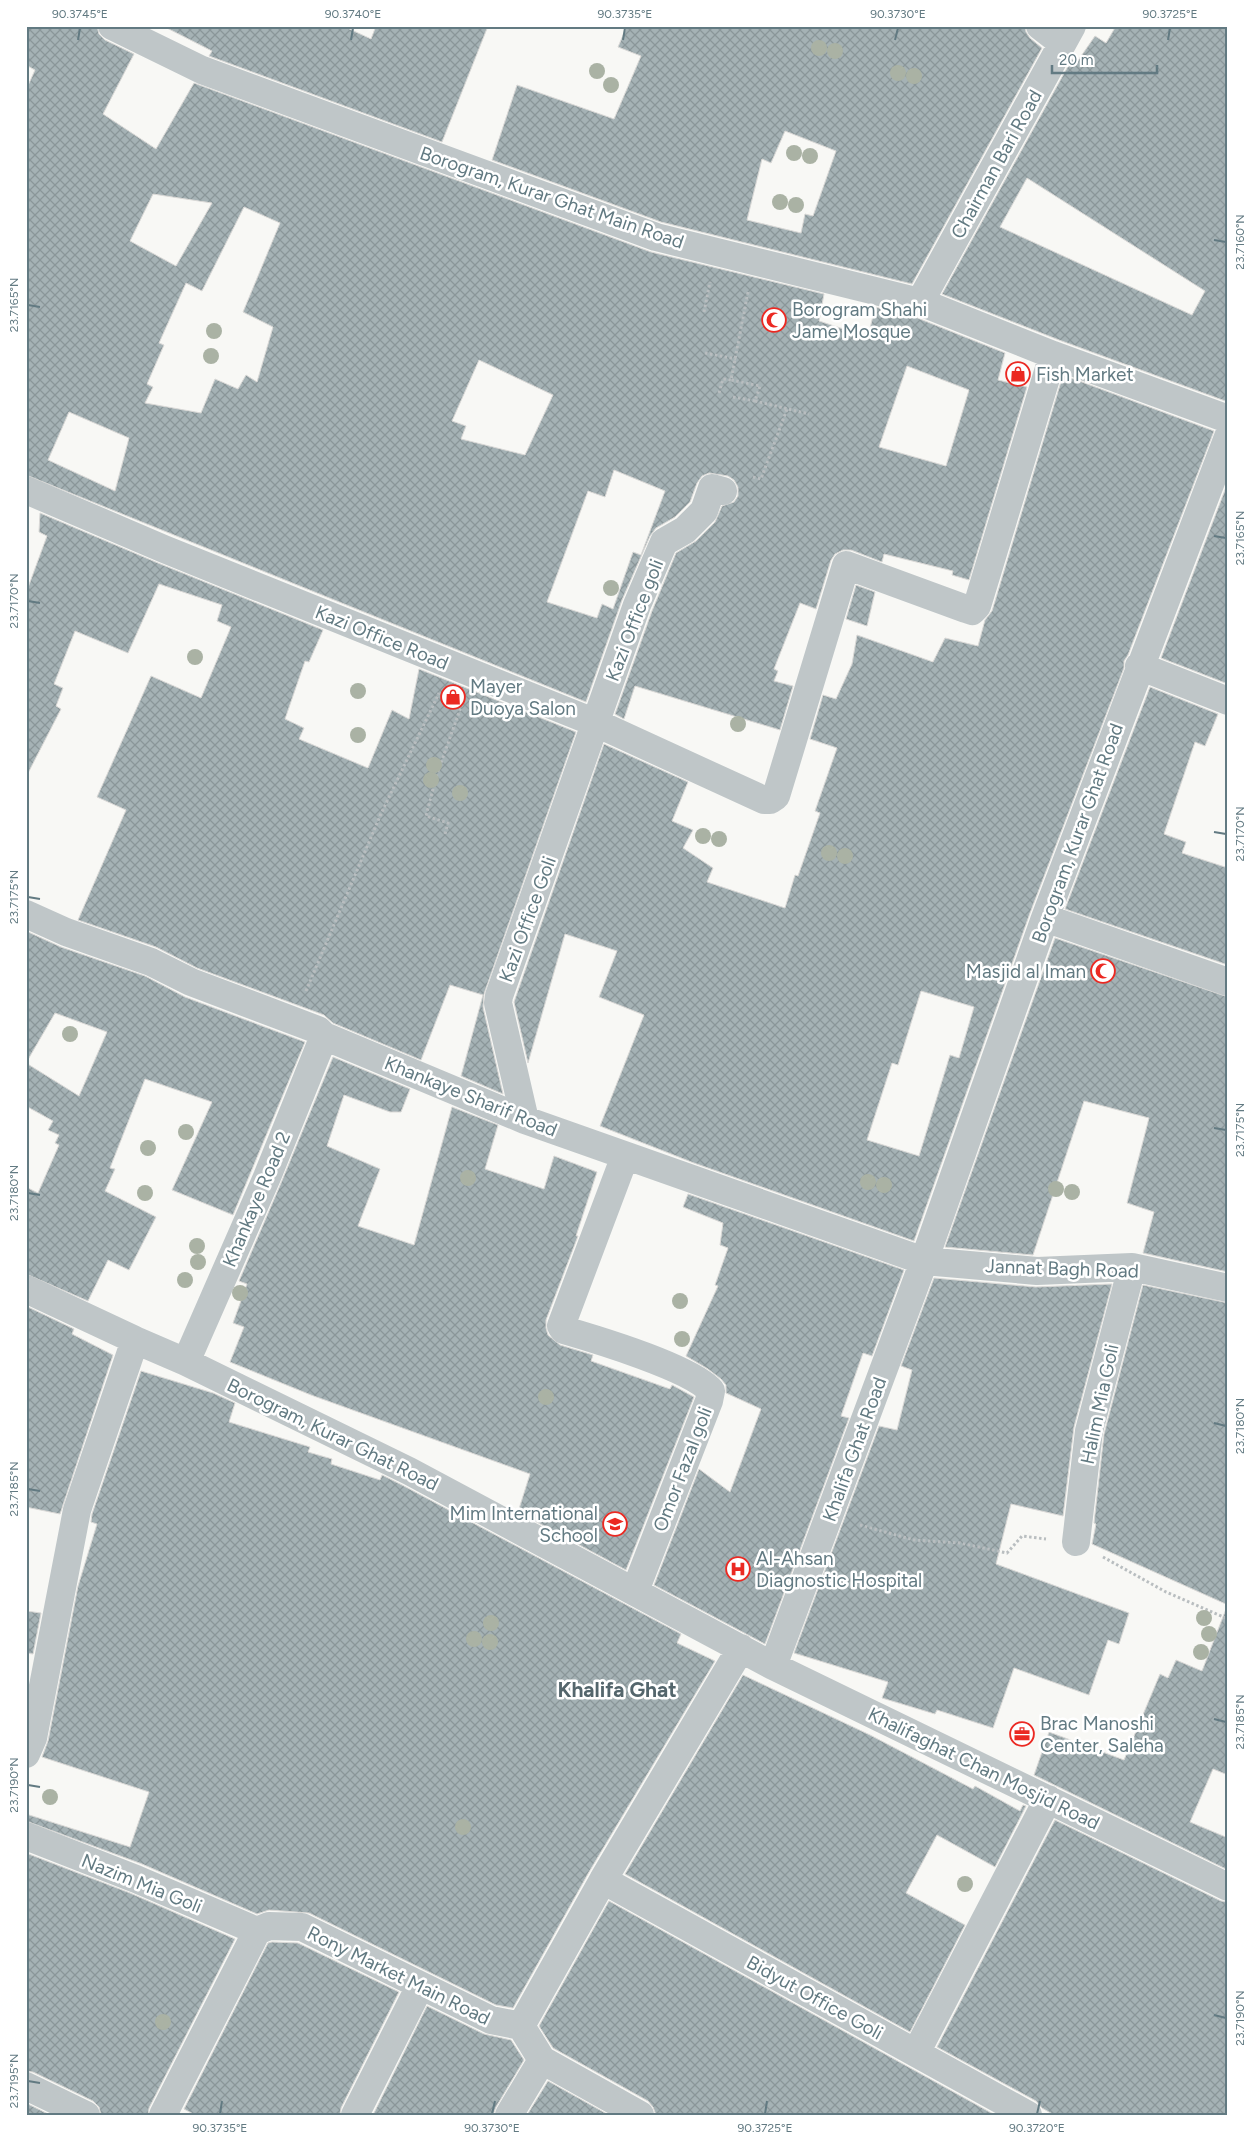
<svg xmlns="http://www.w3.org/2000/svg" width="1254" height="2141" font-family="Figtree,sans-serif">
	<defs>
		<pattern id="building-cross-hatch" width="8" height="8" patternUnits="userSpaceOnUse" patternTransform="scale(1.25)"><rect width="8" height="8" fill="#a5b2b5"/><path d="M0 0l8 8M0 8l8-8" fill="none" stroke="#8a9699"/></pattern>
	</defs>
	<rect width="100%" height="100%" fill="#f8f8f5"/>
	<path fill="url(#building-cross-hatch)" stroke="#dad9d7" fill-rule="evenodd" d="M 26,26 L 97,26 L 99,34 L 105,40 L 134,54 L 103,114 L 156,149 L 194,83 L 651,252 L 824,294 L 819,321 L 868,337 L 875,307 L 915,317 L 1005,353 L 998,380 L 1027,387 L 969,580 L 952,575 L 953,571 L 884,554 L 882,562 L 851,550 L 843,550 L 835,554 L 831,560 L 816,609 L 800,603 L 774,669 L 778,671 L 774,681 L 793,686 L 780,730 L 635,686 L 624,719 L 615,714 L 652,611 L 676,553 L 696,541 L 715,522 L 722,506 L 734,502 L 738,496 L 738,487 L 734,480 L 728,476 L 709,473 L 702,476 L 697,483 L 690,502 L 675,517 L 656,528 L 650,536 L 622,600 L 586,702 L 26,475 L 26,90 L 35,70 L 26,65 ZM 153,194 L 212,203 L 176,266 L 130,241 ZM 244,207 L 280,223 L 243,312 L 273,327 L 257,382 L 246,375 L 238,389 L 215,379 L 201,413 L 145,403 L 153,387 L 147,384 L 164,345 L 159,343 L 186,283 L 202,291 ZM 479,360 L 553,395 L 525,455 L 461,439 L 466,426 L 452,421 ZM 907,366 L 969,390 L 946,466 L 879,447 ZM 69,412 L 129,438 L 115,491 L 48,460 ZM 614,470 L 665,491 L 641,555 L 633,552 L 613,609 L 602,604 L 597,618 L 547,602 L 588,491 L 605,497 Z
		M 163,26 L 343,26 L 371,39 L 376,26 L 488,26 L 442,142 L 209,56 L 212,51 Z
		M 627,26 L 1025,26 L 1026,32 L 1030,38 L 1042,48 L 912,284 L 661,222 L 492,160 L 517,85 L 614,119 L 641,56 L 618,47 ZM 785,131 L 836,151 L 813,216 L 805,214 L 801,233 L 747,220 L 762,159 L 771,163 Z
		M 1116,26 L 1228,26 L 1228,402 L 1059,340 L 942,294 L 1072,59 L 1077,62 L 1095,36 L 1106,43 ZM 1027,178 L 1205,291 L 1192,315 L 1000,227 Z
		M 1063,375 L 1214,431 L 1128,655 L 1124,661 L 1124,668 L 1030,913 L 914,1241 L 694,1163 L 600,1126 L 644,1015 L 599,997 L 617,951 L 565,934 L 528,1063 L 514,1002 L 604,744 L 688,782 L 672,821 L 693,830 L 683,848 L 713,868 L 707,882 L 785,908 L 795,875 L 798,876 L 820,813 L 815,811 L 837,748 L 810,739 L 823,695 L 836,699 L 852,664 L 857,635 L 933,662 L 945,638 L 978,646 L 985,620 L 992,611 ZM 921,991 L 974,1007 L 959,1058 L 950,1055 L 919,1156 L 867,1140 L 892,1063 L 898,1065 Z
		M 1228,482 L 1228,684 L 1161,658 Z
		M 40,513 L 158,563 L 323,630 L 309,662 L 305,661 L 285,719 L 304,728 L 299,739 L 368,768 L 392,710 L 409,719 L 419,669 L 576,732 L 484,994 L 483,1007 L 503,1094 L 461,1076 L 483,995 L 450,985 L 421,1060 L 333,1023 L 324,1015 L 197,968 L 156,947 L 78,920 L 126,810 L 97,797 L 151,676 L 201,698 L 231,627 L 217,621 L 222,605 L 159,584 L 128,653 L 75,631 L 54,684 L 63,688 L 56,706 L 61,709 L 26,777 L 26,593 L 47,536 L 39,532 Z
		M 856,585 L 875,592 L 867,626 L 846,619 Z
		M 1150,687 L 1218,714 L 1205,746 L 1195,742 L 1164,834 L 1186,842 L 1182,853 L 1228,868 L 1228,965 L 1065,909 Z
		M 26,931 L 61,947 L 145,976 L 185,997 L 305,1042 L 233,1215 L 172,1190 L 212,1102 L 145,1079 L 110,1168 L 115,1169 L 105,1191 L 156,1217 L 129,1270 L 108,1260 L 88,1301 L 26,1274 L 26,1187 L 38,1193 L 59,1145 L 55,1143 L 59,1135 L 48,1130 L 53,1121 L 26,1106 L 26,1063 L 79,1096 L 107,1032 L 55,1013 L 26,1063 Z
		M 1055,938 L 1228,997 L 1228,1272 L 1143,1253 L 1154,1212 L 1127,1203 L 1149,1118 L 1084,1101 L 1033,1255 L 945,1247 Z
		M 333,1057 L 410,1089 L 401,1112 L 390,1112 L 344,1095 L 327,1146 L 380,1169 L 358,1226 L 414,1245 L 452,1107 L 498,1125 L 485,1169 L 544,1189 L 554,1156 L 597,1172 L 576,1236 L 578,1236 L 546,1320 L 546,1328 L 548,1335 L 560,1345 L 593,1355 L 591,1361 L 670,1389 L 672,1385 L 694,1397 L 626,1570 L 518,1512 L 530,1474 L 311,1395 L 230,1362 L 244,1327 L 233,1323 L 247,1284 L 239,1281 L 281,1183 Z
		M 688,1194 L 904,1270 L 872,1356 L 863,1353 L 841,1416 L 849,1418 L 765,1644 L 654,1585 L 699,1469 L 730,1492 L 761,1409 L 726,1393 L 726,1385 L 721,1379 L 708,1369 L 686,1356 L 718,1286 L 715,1285 L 728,1248 L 720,1245 L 723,1223 L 683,1207 Z
		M 934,1278 L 1036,1287 L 1112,1284 L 1074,1427 L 1063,1516 L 1011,1504 L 996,1564 L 1129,1613 L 1119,1644 L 1108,1640 L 1089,1695 L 1014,1668 L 993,1728 L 937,1710 L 935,1714 L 882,1698 L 888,1682 L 794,1653 L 879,1426 L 897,1430 L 912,1370 L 901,1366 Z
		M 1143,1285 L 1228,1303 L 1228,1605 L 1092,1544 L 1096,1524 L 1094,1523 L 1104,1434 Z
		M 26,1306 L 74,1329 L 72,1334 L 113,1355 L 60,1514 L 26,1507 Z
		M 141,1371 L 213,1393 L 235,1403 L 229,1422 L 310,1447 L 308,1452 L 332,1459 L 331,1464 L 380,1480 L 382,1475 L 402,1485 L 681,1634 L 677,1643 L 715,1661 L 589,1872 L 513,2008 L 496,2005 L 309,1913 L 269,1910 L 257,1914 L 142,1864 L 26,1821 L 26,1814 L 130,1847 L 149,1792 L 42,1757 L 48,1741 L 78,1586 L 97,1524 L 91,1522 L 92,1514 Z
		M 1226,1609 L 1228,1610 L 1228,1775 L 1213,1769 L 1190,1822 L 1228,1838 L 1228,1870 L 1034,1775 L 1049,1732 L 1124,1760 L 1160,1674 L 1168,1678 L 1176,1660 L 1202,1671 Z
		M 26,1611 L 41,1613 L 33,1654 L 26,1653 Z
		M 743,1675 L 870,1735 L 973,1789 L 975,1786 L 1020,1811 L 1023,1805 L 1026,1806 L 995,1867 L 937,1835 L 906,1893 L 965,1925 L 910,2032 L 625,1874 Z
		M 1055,1820 L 1221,1901 L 1228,1902 L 1228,2115 L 1054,2115 L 1042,2108 L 1036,2101 L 937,2047 Z
		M 26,1853 L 130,1893 L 235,1939 L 149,2108 L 148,2115 L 101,2115 L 99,2107 L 93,2101 L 33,2072 L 26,2071 Z
		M 609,1901 L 995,2115 L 656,2115 L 653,2107 L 648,2101 L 553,2048 L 539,2026 Z
		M 272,1942 L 298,1943 L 399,1992 L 341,2108 L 340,2115 L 195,2115 L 184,2109 L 268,1943 Z
		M 427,2006 L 484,2034 L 511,2040 L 524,2060 L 496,2107 L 493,2115 L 373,2115 Z
		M 548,2081 L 607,2114 L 527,2115 Z
		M 26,2103 L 50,2115 L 26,2115 Z"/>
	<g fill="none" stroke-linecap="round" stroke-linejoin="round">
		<path stroke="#b9bec0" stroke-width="3" stroke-dasharray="2.5 2.5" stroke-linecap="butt" d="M 748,292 L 731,380 L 760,386 L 755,401 L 809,414
			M 704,312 L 710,282
			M 705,353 L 736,359
			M 719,393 L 723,379 L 731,380
			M 733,397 L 755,401
			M 753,477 L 761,479 L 787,409
			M 445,834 L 448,823 L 426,816 L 437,774 L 462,704
			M 306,991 L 380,816 L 439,693
			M 860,1525 L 914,1540 L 960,1543 L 1007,1553 L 1022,1536 L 1046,1539
			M 1103,1557 L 1166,1592 L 1228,1619"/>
		<path stroke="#bfc6c8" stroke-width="28" d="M 112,26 L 202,70 L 656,237 L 920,302 L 1053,355 L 1228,419
			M 1040,26 L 1062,43
			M 920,302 L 1072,26
			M 26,490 L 164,549 L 596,723 L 764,800 L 770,800 L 776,796 L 846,565 L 966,609 L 972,611 L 977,606 L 1053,355
			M 1139,666 L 1228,701
			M 26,914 L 66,932 L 151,962 L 191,982 L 318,1030 L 324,1036 L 525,1120 L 924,1261 L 1037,1271 L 1132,1267 L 1228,1288
			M 1045,918 L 1228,982
			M 525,1120 L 498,1003 L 499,996 L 637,605 L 664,542 L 685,530 L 704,511 L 712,488 L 723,491
			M 625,1156 L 561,1326 L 564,1330 C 595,1339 692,1368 711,1391 L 709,1401 L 635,1591
			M 26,1289 L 135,1340 L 186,1362 L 409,1471 L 773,1666 L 1228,1887
			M 186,1362 L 267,1177 L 324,1036
			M 1076,1542 L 1089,1431 L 1132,1267
			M 773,1666 L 924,1261 L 1045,918 L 1228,437
			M 26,1754 L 33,1738 L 77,1510 L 135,1340
			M 26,1836 L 136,1879 L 257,1931
			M 603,1880 L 1028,2115
			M 521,2026 L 542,2060 L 640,2115
			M 916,2053 L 1048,1799
			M 26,2086 L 86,2115
			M 163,2115 L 257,1931 L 269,1926 L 302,1927 L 491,2020 L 521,2026 L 603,1880 L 741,1648
			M 355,2115 L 420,1986
			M 509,2115 L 542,2060"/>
	</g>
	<g fill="#aab2a4">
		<circle cx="819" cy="48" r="8"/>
		<circle cx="835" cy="51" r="8"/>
		<circle cx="597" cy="71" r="8"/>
		<circle cx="898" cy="73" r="8"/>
		<circle cx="914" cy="76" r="8"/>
		<circle cx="611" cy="85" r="8"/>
		<circle cx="794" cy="153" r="8"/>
		<circle cx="810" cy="156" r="8"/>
		<circle cx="780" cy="202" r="8"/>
		<circle cx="796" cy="205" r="8"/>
		<circle cx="214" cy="331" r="8"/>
		<circle cx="211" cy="356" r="8"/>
		<circle cx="611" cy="588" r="8"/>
		<circle cx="195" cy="657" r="8"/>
		<circle cx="358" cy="691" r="8"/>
		<circle cx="738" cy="724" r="8"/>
		<circle cx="358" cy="735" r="8"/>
		<circle cx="434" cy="765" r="8"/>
		<circle cx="431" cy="780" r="8"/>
		<circle cx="460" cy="793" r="8"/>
		<circle cx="703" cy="836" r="8"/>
		<circle cx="719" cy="839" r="8"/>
		<circle cx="829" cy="853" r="8"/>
		<circle cx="845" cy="856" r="8"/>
		<circle cx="70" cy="1034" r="8"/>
		<circle cx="186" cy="1132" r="8"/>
		<circle cx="148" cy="1148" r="8"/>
		<circle cx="468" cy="1178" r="8"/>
		<circle cx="868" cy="1182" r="8"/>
		<circle cx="884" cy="1185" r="8"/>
		<circle cx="1056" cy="1189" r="8"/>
		<circle cx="1072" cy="1192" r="8"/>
		<circle cx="145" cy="1193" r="8"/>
		<circle cx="197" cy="1246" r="8"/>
		<circle cx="198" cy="1262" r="8"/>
		<circle cx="185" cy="1280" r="8"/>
		<circle cx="240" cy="1293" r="8"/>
		<circle cx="680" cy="1301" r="8"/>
		<circle cx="682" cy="1339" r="8"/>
		<circle cx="546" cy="1397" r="8"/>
		<circle cx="1204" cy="1618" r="8"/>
		<circle cx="491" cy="1623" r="8"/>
		<circle cx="1209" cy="1634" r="8"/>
		<circle cx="474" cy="1639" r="8"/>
		<circle cx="490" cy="1642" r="8"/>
		<circle cx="1201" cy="1652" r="8"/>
		<circle cx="50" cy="1797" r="8"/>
		<circle cx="463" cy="1827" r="8"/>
		<circle cx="965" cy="1884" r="8"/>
		<circle cx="163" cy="2022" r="8"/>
	</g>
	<path fill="none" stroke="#627a82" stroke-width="2" d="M 78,40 L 80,28M 351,40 L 353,28M 623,40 L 625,28M 895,40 L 898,28M 1168,40 L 1170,28M 1214,240 L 1226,242M 28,305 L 40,307M 1214,536 L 1226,538M 28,601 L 40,603M 1214,832 L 1226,834M 28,897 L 40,899M 1214,1128 L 1226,1130M 28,1193 L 40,1195M 1214,1423 L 1226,1426M 28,1489 L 40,1491M 1214,1719 L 1226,1722M 28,1785 L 40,1787M 1214,2015 L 1226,2018M 28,2081 L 40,2083M 220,2114 L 222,2101M 492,2114 L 495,2101M 765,2114 L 767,2101M 1037,2114 L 1040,2101"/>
	<defs>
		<g id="mosque-ring" transform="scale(1.25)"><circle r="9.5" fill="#fff" stroke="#eb2922" stroke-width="1.5"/><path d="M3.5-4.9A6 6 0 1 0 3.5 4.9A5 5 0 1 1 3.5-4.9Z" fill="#eb2922"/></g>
		<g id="shop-ring" transform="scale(1.25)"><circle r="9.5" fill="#fff" stroke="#eb2922" stroke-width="1.5"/><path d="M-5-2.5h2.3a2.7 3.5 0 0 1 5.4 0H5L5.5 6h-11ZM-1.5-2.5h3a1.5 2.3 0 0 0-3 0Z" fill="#eb2922"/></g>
		<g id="school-ring" transform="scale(1.25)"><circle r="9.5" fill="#fff" stroke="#eb2922" stroke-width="1.5"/><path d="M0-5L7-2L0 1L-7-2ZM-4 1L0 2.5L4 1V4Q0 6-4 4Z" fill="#eb2922"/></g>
		<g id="hospital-ring" transform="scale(1.25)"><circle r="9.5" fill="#fff" stroke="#eb2922" stroke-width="1.5"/><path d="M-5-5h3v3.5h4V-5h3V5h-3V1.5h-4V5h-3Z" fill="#eb2922"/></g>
		<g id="office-ring" transform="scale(1.25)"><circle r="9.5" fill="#fff" stroke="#eb2922" stroke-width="1.5"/><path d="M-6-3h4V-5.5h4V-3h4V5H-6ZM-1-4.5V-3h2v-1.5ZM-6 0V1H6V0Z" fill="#eb2922"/></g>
	</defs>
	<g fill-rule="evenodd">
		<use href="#mosque-ring" x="774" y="320"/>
		<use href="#shop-ring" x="1018" y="374"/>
		<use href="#shop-ring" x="453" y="697"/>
		<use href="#mosque-ring" x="1103" y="971"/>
		<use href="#school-ring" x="615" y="1524"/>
		<use href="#hospital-ring" x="738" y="1569"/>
		<use href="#office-ring" x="1022" y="1734"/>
	</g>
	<g text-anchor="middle" stroke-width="5" stroke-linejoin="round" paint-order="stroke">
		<g font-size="19" fill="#627a82" stroke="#fff">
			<text transform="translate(996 164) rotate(-61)" y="7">Chairman Bari Road</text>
			<text transform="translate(552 197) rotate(19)" y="7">Borogram, Kurar Ghat Main Road</text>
			<text transform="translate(634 620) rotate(-69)" y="7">Kazi Office goli</text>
			<text transform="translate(382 637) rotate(22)" y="7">Kazi Office Road</text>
			<text transform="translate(1077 833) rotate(-70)" y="7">Borogram, Kurar Ghat Road</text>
			<text transform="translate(527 919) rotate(-70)" y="7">Kazi Office Goli</text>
			<text transform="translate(471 1096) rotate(22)" y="7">Khankaye Sharif Road</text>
			<text transform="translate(256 1199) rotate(-67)" y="7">Khankaye Road 2</text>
			<text transform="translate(1062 1268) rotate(2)" y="7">Jannat Bagh Road</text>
			<text transform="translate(1099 1404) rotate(-78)" y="7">Halim Mia Goli</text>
			<text transform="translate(333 1434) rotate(26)" y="7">Borogram, Kurar Ghat Road</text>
			<text transform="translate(854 1449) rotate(-70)" y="7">Khalifa Ghat Road</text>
			<text transform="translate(682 1469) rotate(-69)" y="7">Omor Fazal goli</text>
			<text transform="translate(984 1768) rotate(26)" y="7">Khalifaghat Chan Mosjid Road</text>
			<text transform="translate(142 1883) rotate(22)" y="7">Nazim Mia Goli</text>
			<text transform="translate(399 1975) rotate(26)" y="7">Rony Market Main Road</text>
			<text transform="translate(815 1997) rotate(29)" y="7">Bidyut Office Goli</text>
		</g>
		<g font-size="19" fill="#627a82" stroke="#fff" text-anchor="start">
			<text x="792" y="316">Borogram Shahi<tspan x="792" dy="22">Jame Mosque</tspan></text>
			<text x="1036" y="381">Fish Market</text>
			<text x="470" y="693">Mayer<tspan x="470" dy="22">Duoya Salon</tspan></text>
			<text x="1086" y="978" text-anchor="end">Masjid al Iman</text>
			<text x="598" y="1520" text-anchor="end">Mim International<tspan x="598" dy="22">School</tspan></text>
			<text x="756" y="1565">Al-Ahsan<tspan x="756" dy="22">Diagnostic Hospital</tspan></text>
			<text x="1040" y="1730">Brac Manoshi<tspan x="1040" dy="22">Center, Saleha</tspan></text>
		</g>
		<g font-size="21" font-weight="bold" fill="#54666c" stroke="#fff">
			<text x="617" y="1697">Khalifa Ghat</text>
		</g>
	</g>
	<rect width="1254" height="2141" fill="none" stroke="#ffffff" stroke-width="55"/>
	<path d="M1052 65v8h105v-8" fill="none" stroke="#627a82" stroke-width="2.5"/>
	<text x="1059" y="65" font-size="15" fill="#627a82" stroke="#ffffff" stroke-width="4" paint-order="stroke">20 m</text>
	<rect x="28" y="28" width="1198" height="2086" fill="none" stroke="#627a82" stroke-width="2"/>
	<g font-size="12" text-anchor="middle" fill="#627a82">
		<text x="80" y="18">90.3745°E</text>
		<text x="353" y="18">90.3740°E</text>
		<text x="625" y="18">90.3735°E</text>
		<text x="898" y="18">90.3730°E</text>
		<text x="1170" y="18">90.3725°E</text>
		<text transform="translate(1240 242) rotate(-90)" y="4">23.7160°N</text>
		<text transform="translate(14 305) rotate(-90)" y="4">23.7165°N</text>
		<text transform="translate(1240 538) rotate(-90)" y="4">23.7165°N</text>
		<text transform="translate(14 601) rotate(-90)" y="4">23.7170°N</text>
		<text transform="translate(1240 834) rotate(-90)" y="4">23.7170°N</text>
		<text transform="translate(14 897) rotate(-90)" y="4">23.7175°N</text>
		<text transform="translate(1240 1130) rotate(-90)" y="4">23.7175°N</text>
		<text transform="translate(14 1193) rotate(-90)" y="4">23.7180°N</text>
		<text transform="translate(1240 1426) rotate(-90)" y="4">23.7180°N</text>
		<text transform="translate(14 1489) rotate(-90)" y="4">23.7185°N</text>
		<text transform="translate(1240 1722) rotate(-90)" y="4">23.7185°N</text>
		<text transform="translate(14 1785) rotate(-90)" y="4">23.7190°N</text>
		<text transform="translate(1240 2018) rotate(-90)" y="4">23.7190°N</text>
		<text transform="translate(14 2081) rotate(-90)" y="4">23.7195°N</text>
		<text x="220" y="2132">90.3735°E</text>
		<text x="492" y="2132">90.3730°E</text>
		<text x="765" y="2132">90.3725°E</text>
		<text x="1037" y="2132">90.3720°E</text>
	</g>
</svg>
